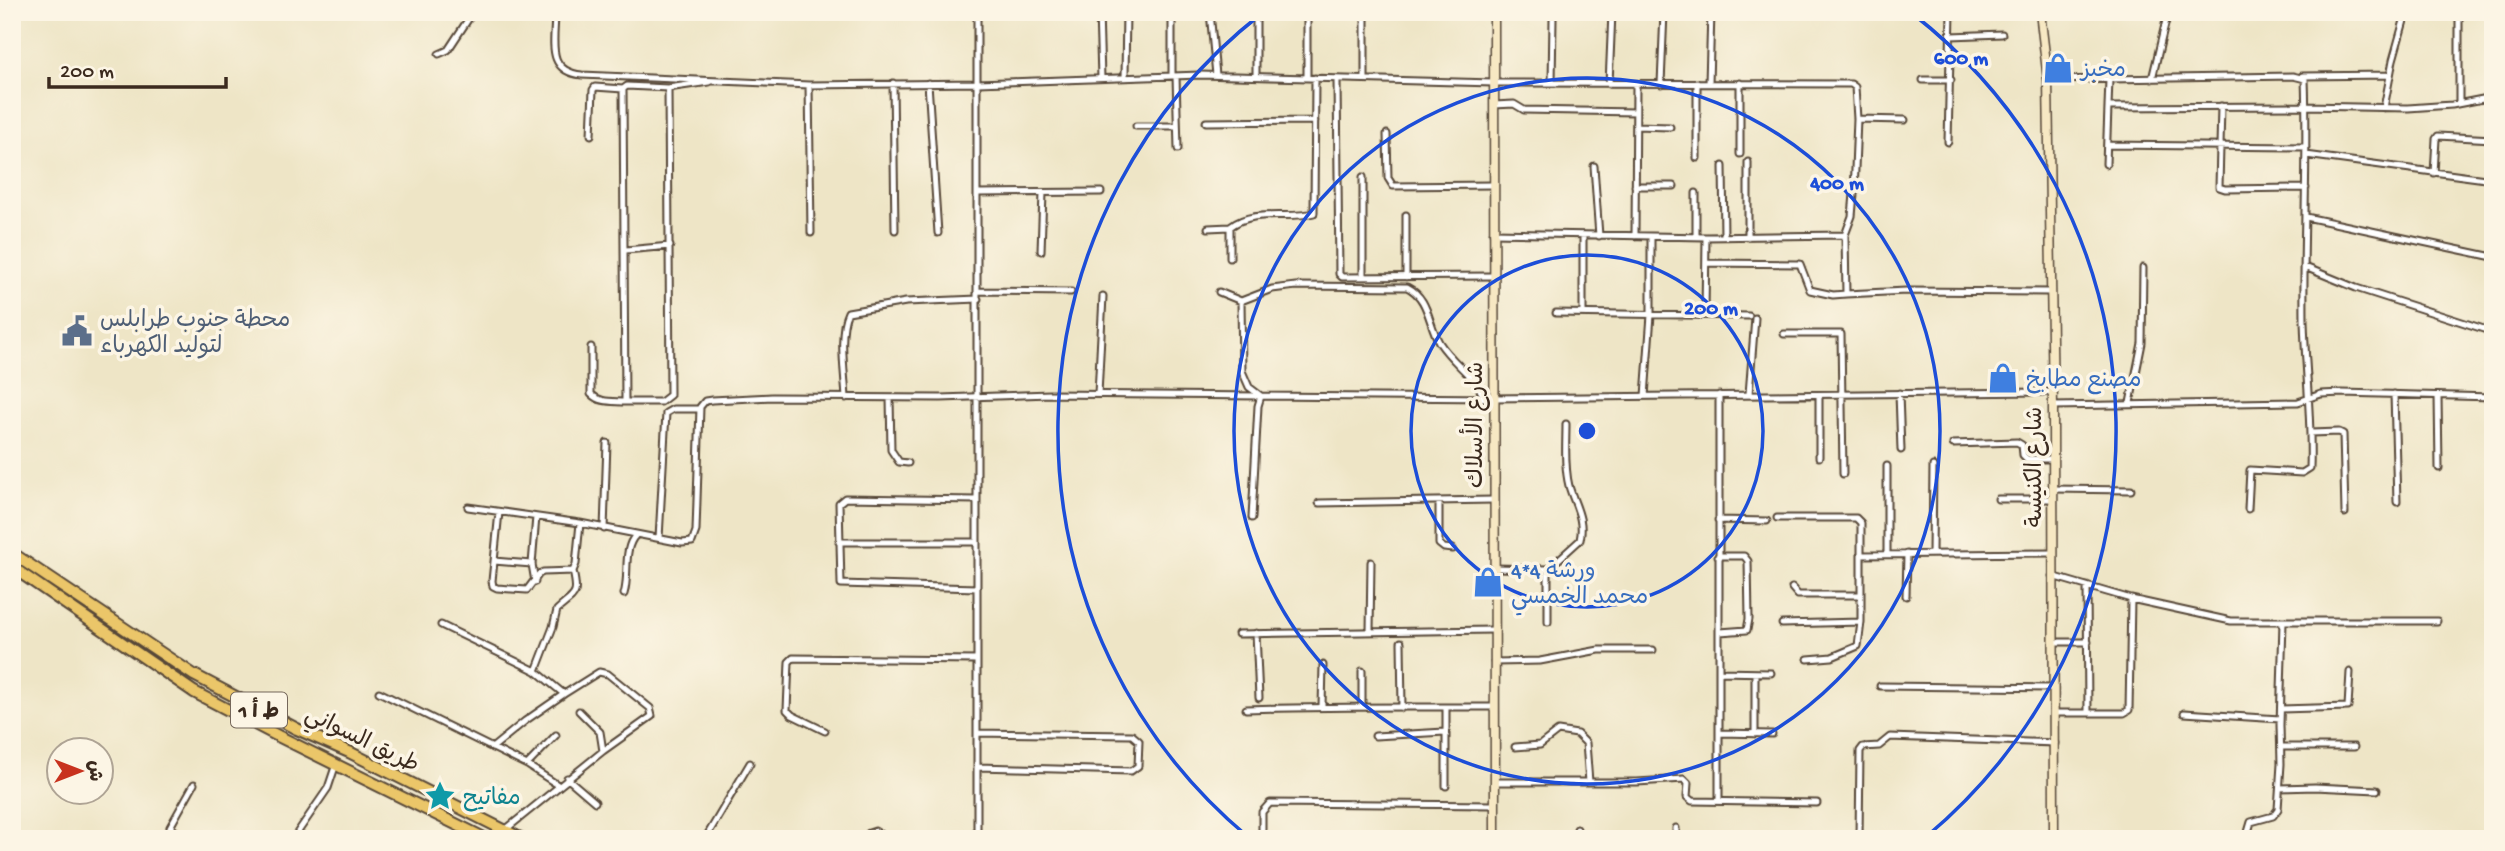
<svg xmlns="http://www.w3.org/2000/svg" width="2505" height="851" font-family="'Gochi Hand','Playpen Sans Arabic',sans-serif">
	<rect width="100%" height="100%" fill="#fcf5e5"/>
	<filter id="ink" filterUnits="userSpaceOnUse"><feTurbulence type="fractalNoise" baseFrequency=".0143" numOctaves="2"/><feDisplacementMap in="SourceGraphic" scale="14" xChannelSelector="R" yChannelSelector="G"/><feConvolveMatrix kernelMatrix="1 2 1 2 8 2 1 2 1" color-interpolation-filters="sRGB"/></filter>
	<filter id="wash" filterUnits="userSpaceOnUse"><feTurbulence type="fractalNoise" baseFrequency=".00686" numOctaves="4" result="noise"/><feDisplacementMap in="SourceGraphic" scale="28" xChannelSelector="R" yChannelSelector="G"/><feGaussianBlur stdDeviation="1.57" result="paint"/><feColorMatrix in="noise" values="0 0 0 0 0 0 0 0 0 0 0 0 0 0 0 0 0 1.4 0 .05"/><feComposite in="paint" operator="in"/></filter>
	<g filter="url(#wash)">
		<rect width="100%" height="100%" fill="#eee5c6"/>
	</g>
	<g filter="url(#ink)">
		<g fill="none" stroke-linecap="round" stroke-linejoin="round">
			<g stroke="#564637" stroke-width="9">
				<path id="street" d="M 266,12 L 300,12
					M 555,12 C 555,41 545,71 582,75 L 809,85 L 978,83 L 1200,75 L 1494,83 L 1851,84 L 1855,87 L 1857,119 L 1854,194 L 1852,216 L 1845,235 L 1846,294 L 1833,295 L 1810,290 L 1800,264 L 1706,263
					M 1099,12 L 1101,78
					M 1172,12 L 1172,76
					M 1210,12 L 1216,75
					M 1256,12 L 1256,76
					M 1307,12 L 1307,77
					M 1365,12 L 1365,79
					M 2459,12 L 2459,103
					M 1951,36 L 2002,34
					M 439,54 L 448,50 L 473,12
					M 1176,76 L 1178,149
					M 2302,76 L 2390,75
					M 1125,77 L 1126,12
					M 2152,79 L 2168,12
					M 1337,80 L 1339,274 L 1342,277 L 1493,276
					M 1923,80 L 1951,80
					M 2048,80 L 2293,76 L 2305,79 C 2308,159 2303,239 2304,319 C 2305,369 2312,418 2310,468 L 2302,473 L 2250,470 L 2248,509
					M 893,83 L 895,230
					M 928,83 L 938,233
					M 1552,83 L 1553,19
					M 1697,83 L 1697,158
					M 1709,83 L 1711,12
					M 1609,84 L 1612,12
					M 1661,84 L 1664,12
					M 809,85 L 811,233
					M 668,88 L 670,395 L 661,402 L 625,402 L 623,89 L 627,86 L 668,88 L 709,82
					M 1494,105 L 1514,104 L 1524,110 L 1636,112
					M 2221,106 L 2219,187 L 2225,189 L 2306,188
					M 2108,107 L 2306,106 L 2408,108 L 2452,105 L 2493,97
					M 2384,108 L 2393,60 L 2405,17
					M 1857,119 L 1905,120
					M 1206,122 L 1315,121
					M 1136,126 L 1177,126
					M 1636,126 L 1670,127
					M 1387,134 L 1388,178 L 1393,186 L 1493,185
					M 591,135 L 593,90 L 595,87 L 623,89
					M 1948,142 L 1951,12
					M 2107,145 L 2306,147
					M 1740,154 L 1740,83
					M 2306,155 L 2493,180
					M 2106,164 L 2109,79
					M 1594,166 L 1599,236
					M 1723,166 L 1724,236
					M 2434,173 L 2436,139 L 2438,136 L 2493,139
					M 1363,177 L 1363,276
					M 1635,186 L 1674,186
					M 978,193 L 1101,192
					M 2306,217 L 2493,257
					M 1208,228 L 1230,227
					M 1493,233 L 1706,237 L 1845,235
					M 1583,236 L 1583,313
					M 1635,236 L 1636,84
					M 1696,236 L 1696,193
					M 1748,237 L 1748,162
					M 626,250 L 670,246
					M 1041,251 L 1043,193
					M 1230,258 L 1230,227 C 1255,208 1286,220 1314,213 L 1315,78
					M 2305,267 L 2356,288 L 2493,332
					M 1406,277 L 1406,215
					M 978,291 L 1071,292
					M 1219,292 L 1241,301 L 1272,289 L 1296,286 L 1407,287 C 1429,298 1428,323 1439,342 C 1452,363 1474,375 1484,397
					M 1846,294 L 1906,291 L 2050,292
					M 1241,301 L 1242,371 L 1249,387 L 1261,396 L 1493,398 L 2052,392
					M 1556,313 L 1749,316
					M 1705,315 L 1706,237
					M 1784,334 L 1841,334 L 1843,474
					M 591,347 L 591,394 C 600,403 612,401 625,402
					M 1899,393 L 1901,450
					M 1098,394 L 1103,296
					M 1749,394 L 1755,318
					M 2394,394 L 2397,502
					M 1819,395 L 1819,457
					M 1645,396 L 1651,315 L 1651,236
					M 2438,396 L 2439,468
					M 846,398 C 845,375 838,332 848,312 L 906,302 L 978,299
					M 890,398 L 891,450 L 899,462 L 908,463
					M 2130,403 L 2142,343 L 2143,268
					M 2053,406 L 2298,402 L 2321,394 L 2342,393 L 2493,397
					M 2311,433 L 2339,432 L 2343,434 L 2345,513
					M 1953,444 L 2017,442 L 2022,445 L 2023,455 L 2027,459 L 2053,459
					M 1887,466 L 1887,554
					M 2053,489 L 2131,490
					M 1998,499 L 2053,499
					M 1439,501 L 1439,544 L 1444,548 L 1453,549
					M 1319,503 L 1493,500
					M 468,507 L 580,523 L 682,543 L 692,542 L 696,531 L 700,407 L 705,401 L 712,400 L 772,397 L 941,398 L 1050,394 L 1261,396 L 1258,406 L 1252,518
					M 499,512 L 492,581 L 493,586 L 497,588 L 527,590 L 539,574 L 543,572 L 573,571 L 576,564 L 580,523
					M 1777,518 L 1856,518 L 1861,523 L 1861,555 L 2052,553
					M 1718,520 L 1767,521
					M 604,529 L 607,443
					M 659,538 L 666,413 L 673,409 L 700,409
					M 839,542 L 977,542
					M 1932,553 L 1933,466
					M 1718,556 L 1744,556 L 1748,561 L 1749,619 L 1747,630 L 1720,632
					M 494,561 L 532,564
					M 1493,568 L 1548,569
					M 2052,576 L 2131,599 L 2231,621 L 2437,621
					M 535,582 L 532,564 L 536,517
					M 2087,586 L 2088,712
					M 977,588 L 841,584 L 839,503 L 845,498 L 977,500
					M 1792,588 L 1798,595 L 1861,595
					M 624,594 C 630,575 622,549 636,535
					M 1906,596 L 1907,554
					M 1548,622 L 1548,569 L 1580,540 C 1585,519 1574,504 1569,486 C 1564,466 1566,444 1566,424
					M 1782,624 L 1861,622
					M 441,625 L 536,671 L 564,694 L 525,721 L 492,748
					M 1370,631 L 1371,562
					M 1256,633 L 1259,698
					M 1238,634 L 1493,630
					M 1401,642 L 1402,708
					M 2054,642 L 2088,642
					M 1808,659 L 1832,657 L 1858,646 L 1861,622 L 1861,555
					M 1494,662 L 1540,661 L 1599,650 L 1653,650
					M 536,671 L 553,627 L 557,610 C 575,594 579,597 573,571
					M 1362,671 L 1362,707
					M 1719,672 L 1771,673
					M 1880,686 L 2054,688
					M 379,692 L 527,765 L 558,785
					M 564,694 L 599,672 L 608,674 L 650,708 L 652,716 L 603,751
					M 1322,706 L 1323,665
					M 1446,707 L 1446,786
					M 1246,709 C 1328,706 1410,707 1493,707
					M 2281,709 L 2348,707 L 2350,672
					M 2054,713 L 2124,713 L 2129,710 L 2131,599
					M 2184,713 L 2280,719
					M 825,731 L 792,715 L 787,710 L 789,662 L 793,658 L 977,660
					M 977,733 L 1132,735 L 1139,741 L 1138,766 L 1131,771 L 977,767
					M 1719,733 L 1772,734
					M 1755,734 L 1755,673
					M 1375,736 L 1445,732
					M 1515,747 L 1540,745 L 1558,731 L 1577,734 L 1586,743 L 1589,782
					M 2281,747 L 2354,747
					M 527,765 L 556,735
					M 567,778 L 595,802
					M 1495,782 L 1637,782 L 1684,779 L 1688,783 L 1687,797 L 1692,801 L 1817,803
					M 2280,788 L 2315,787 L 2377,790
					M 1719,800 L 1719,395
					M 505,830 L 603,751 L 600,732 L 579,711
					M 186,839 L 170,827 L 194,784
					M 293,839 L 328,788 L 336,764
					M 705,839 L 750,763
					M 866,839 L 869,833 L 875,831 L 888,839
					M 977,839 L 977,12
					M 1262,839 L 1262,812 L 1270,803 L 1495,805
					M 1577,839 L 1577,829
					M 1676,839 L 1676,828
					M 1859,839 L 1860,751 L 1863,747 L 1879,746 L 1890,737 L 2055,743
					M 2246,839 L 2251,822 L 2273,816 L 2278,809 L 2281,764 L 2280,725 L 2283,622"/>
			</g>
			<g stroke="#564637" stroke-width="11">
				<path id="secondary" d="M 1494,12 L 1495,839
					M 2040,12 L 2048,80 L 2053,406 L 2054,839"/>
			</g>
			<g stroke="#564637" stroke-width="14">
				<path id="highway" d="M 12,553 L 194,675 L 297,729 L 349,752 L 522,839
					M 12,567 L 194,692 L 278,736 L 486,839"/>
			</g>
			<use href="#street" stroke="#fff" stroke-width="5"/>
			<use href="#secondary" stroke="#f7e8c3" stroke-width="8"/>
			<use href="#highway" stroke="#ebc669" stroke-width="10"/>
		</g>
	</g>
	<g fill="none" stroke="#1d4ed8" stroke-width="3.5">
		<circle cx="1587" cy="431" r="176"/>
		<circle cx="1587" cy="431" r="353"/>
		<path d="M1247 836A529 529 0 0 1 1261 14M1913 14A529 529 0 0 1 1927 836"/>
	</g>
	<defs>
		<g id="shop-bare" transform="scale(2.415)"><path d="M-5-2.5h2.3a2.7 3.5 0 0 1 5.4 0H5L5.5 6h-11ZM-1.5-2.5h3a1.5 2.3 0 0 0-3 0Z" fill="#3f7fe0" stroke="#fcf5e5" stroke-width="2.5" paint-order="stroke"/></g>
		<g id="civic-bare" transform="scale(2.415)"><path d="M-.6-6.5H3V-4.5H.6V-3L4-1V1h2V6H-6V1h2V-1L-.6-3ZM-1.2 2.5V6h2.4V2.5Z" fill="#5c6f8a" stroke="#fcf5e5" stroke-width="2.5" paint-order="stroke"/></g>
		<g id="sight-bare" transform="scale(2.415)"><path d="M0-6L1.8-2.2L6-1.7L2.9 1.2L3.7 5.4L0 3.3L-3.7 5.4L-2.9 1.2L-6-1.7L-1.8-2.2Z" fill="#0f9aa8" stroke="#fcf5e5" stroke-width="2.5" paint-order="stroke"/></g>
	</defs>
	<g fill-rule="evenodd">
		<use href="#shop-bare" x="2058" y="68"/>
		<use href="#civic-bare" x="77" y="331"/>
		<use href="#shop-bare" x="2003" y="378"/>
		<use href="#shop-bare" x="1488" y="582"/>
		<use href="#sight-bare" x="440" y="796"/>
	</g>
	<g text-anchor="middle" stroke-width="7" stroke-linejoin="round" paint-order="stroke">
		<rect fill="#fcf5e5" stroke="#75675a" stroke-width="2" x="231" y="692.5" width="56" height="35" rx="5"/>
		<g font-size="21" font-weight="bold" fill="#3b2a1e">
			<text x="259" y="717">ط أ 1</text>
		</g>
		<g font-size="23" fill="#366cbe" stroke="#fcf5e5" text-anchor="start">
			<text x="2081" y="76">مخبز</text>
			<text x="2026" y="386">مصنع مطابخ</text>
			<text x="1511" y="577">4*4 ورشة<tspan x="1511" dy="26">محمد الخمسي</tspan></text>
		</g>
		<g font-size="23" fill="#4e5e75" stroke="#fcf5e5" text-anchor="start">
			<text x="100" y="326">محطة جنوب طرابلس<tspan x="100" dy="26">لتوليد الكهرباء</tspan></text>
		</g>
		<g font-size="23" fill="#3b2a1e" stroke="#fcf5e5">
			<text transform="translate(1474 425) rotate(-90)" y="8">شارع الأسلاك</text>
			<text transform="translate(2033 467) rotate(-90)" y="8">شارع الكنيسة</text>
			<text transform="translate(363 738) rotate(26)" y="8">طريق السواني</text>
		</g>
		<g font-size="23" fill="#0d838f" stroke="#fcf5e5" text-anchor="start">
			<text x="463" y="804">مفاتيح</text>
		</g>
	</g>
	<circle cx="1587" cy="431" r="10" fill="#1d4ed8" stroke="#fcf5e5" stroke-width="3.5"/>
	<g font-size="21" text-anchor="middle" font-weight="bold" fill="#1d4ed8" stroke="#fcf5e5" stroke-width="7" stroke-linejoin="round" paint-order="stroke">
		<text x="1961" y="64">600 m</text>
		<text x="1837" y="189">400 m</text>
		<text x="1711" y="314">200 m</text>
	</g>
	<rect width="2505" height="851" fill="none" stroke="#fcf5e5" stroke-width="42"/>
	<g transform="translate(80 771) rotate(90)"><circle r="33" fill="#fcf5e5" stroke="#afa495" stroke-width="2"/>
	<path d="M0-5L12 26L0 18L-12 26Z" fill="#c8321e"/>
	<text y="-10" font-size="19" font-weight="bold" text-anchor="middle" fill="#3b2a1e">ش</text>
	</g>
	<path d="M49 77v10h177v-10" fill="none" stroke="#3b2a1e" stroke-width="3.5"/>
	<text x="60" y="77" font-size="21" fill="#3b2a1e" stroke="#fcf5e5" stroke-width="5" paint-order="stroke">200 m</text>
</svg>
